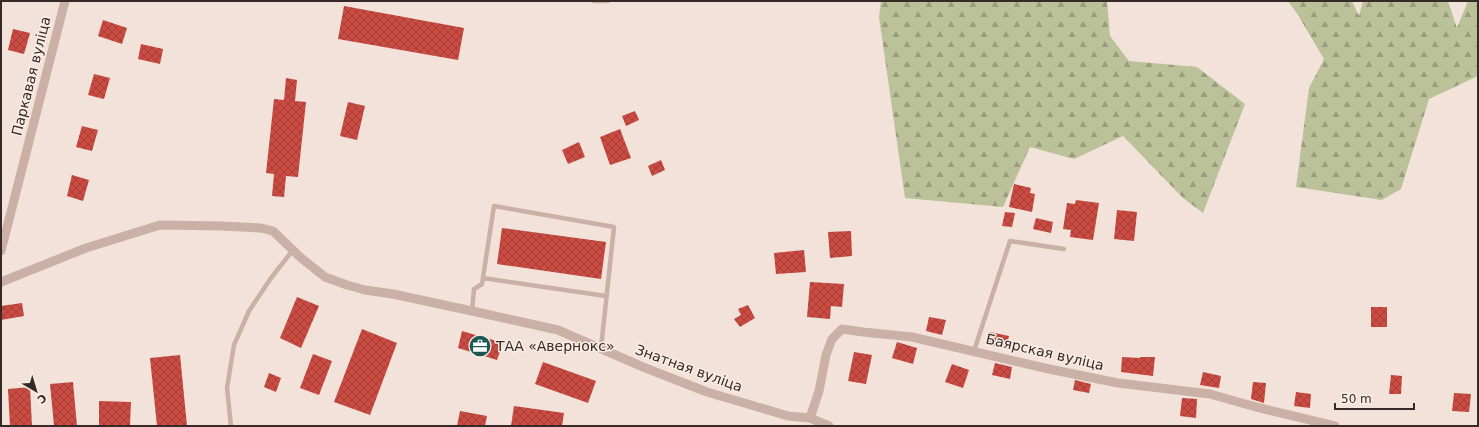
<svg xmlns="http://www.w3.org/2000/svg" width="1479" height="427" font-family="'DejaVu Sans',sans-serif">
	<defs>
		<pattern id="forest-firs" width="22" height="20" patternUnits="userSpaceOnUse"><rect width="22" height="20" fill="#bbc199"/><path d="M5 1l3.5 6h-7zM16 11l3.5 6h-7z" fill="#999d7d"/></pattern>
		<pattern id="building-cross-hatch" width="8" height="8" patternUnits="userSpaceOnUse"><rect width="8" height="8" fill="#c94b41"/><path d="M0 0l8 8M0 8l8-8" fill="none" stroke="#a43e36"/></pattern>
	</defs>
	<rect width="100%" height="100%" fill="#f2e2da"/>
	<path fill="url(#forest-firs)" d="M 881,1 L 1107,1 L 1110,36 L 1129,61 L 1197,67 L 1245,104 L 1203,213 L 1183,198 L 1123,136 L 1074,159 L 1030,147 L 1003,207 L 905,198 L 879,17 Z
		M 1288,1 L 1352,1 L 1359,16 L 1363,1 L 1448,1 L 1457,28 L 1468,1 L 1478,1 L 1478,76 L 1429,99 L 1401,189 L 1382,200 L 1296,187 L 1309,88 L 1324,59 L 1298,15 Z"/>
	<path fill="url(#building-cross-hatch)" d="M 344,6 L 464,28 L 458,60 L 338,39 Z
		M 103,20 L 127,28 L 122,44 L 98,36 Z
		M 13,29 L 30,33 L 24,54 L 8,50 Z
		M 141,44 L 163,49 L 160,64 L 138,59 Z
		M 94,74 L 110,78 L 104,99 L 88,95 Z
		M 286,78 L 297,80 L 295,101 L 306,102 L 298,177 L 286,176 L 284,197 L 272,196 L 274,174 L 266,173 L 274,99 L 284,100 Z
		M 348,102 L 365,106 L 357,140 L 340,136 Z
		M 635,111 L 639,120 L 626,126 L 622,116 Z
		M 82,126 L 98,130 L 92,151 L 76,147 Z
		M 620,129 L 631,158 L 610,165 L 600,137 Z
		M 579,142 L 585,157 L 568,164 L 562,150 Z
		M 661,160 L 665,170 L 652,176 L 648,166 Z
		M 72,175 L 89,180 L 83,201 L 67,196 Z
		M 1014,184 L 1031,188 L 1030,193 L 1035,194 L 1032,212 L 1009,207 Z
		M 1076,200 L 1099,203 L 1093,240 L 1070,237 L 1071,230 L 1063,229 L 1067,203 L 1075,204 Z
		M 1117,210 L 1137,212 L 1134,241 L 1114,239 Z
		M 1005,212 L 1015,213 L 1012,227 L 1002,226 Z
		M 1036,218 L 1053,222 L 1051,233 L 1033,229 Z
		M 502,228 L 606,242 L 601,279 L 497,264 Z
		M 851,231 L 852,256 L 830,258 L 828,232 Z
		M 804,250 L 806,272 L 776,274 L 774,253 Z
		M 810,282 L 844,284 L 842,307 L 831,306 L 830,319 L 807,317 Z
		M 297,297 L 319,306 L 301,348 L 280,338 Z
		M 22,303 L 24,316 L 1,320 L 1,306 Z
		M 748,305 L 755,318 L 740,327 L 734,319 L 741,315 L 738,309 Z
		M 1371,307 L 1387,307 L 1387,327 L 1371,327 Z
		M 929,317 L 946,320 L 942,335 L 926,331 Z
		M 362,329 L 397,343 L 370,415 L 334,402 Z
		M 462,331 L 503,343 L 497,360 L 458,348 Z
		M 990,332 L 1009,336 L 1006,348 L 987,344 Z
		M 897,342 L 917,348 L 913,364 L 892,358 Z
		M 854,352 L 872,355 L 866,384 L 848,381 Z
		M 313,354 L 332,361 L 319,395 L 300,388 Z
		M 180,355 L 187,426 L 157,426 L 150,358 Z
		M 1122,357 L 1140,358 L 1140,357 L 1155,357 L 1153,376 L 1121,372 Z
		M 543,362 L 596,381 L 588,403 L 535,384 Z
		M 995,363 L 1012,367 L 1010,379 L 992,375 Z
		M 952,364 L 969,370 L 963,388 L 945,382 Z
		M 1203,372 L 1221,376 L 1219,388 L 1200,385 Z
		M 269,373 L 281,378 L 276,392 L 264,387 Z
		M 1391,375 L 1402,376 L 1401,394 L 1389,394 Z
		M 1075,380 L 1091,384 L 1089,393 L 1073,390 Z
		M 73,382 L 77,426 L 54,426 L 50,384 Z
		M 1253,382 L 1266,383 L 1264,403 L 1251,399 Z
		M 30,387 L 32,426 L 10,426 L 8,389 Z
		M 1296,392 L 1311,394 L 1310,408 L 1294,406 Z
		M 1454,393 L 1471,394 L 1469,412 L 1452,411 Z
		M 1182,398 L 1197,399 L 1196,418 L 1180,416 Z
		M 99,401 L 131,402 L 130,426 L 99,426 Z
		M 514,406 L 564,413 L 562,426 L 511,426 Z
		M 460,411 L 487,416 L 485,426 L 457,426 Z"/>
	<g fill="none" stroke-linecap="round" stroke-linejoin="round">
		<path stroke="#cab0a5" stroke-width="4.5" d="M 594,1 L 608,1
			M 483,278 L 606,296
			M 472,311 L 474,289 L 482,284 L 494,206 L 614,227 L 601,348
			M 974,351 L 1010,241 L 1064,249
			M 231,426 L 227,388 L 234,345 L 249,311 L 271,278 L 293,250"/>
		<path stroke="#cab0a5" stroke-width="9" d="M 1,251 L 65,1
			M 1,282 L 86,248 L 160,225 L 222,226 L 261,228 L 273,231 L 300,257 L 325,277 L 347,285 L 365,290 L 393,294 L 472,311 L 558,330 L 643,367 L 707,392 L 788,416 L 810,418 L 829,426
			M 810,418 L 819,391 L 826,355 L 832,339 L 842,329 L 863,332 L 912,337 L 1049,369 L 1118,383 L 1210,394 L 1256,407 L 1335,426"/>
	</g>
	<defs>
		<g id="office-disc" transform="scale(1.15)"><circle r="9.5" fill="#1b5852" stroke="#faede6"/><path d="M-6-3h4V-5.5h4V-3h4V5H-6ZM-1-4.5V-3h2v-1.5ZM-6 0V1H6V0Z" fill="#fff"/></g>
	</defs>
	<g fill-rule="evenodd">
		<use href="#office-disc" x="480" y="346"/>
	</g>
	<g text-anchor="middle" stroke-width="3" stroke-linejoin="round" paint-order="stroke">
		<g font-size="14" fill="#362927" stroke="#faede6">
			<text transform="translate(31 76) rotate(-76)" y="5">Паркавая вуліца</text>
			<text transform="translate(1045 352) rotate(13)" y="5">Баярская вуліца</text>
			<text transform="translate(689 368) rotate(20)" y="5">Знатная вуліца</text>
		</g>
		<g font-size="14" fill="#362927" stroke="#faede6" text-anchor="start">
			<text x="496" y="351">ТАА «Авернокс»</text>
		</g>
	</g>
	<rect width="1479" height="427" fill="none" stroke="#362927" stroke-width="4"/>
	<g transform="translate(36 391) rotate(142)" stroke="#faede6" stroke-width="3" paint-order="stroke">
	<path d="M0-3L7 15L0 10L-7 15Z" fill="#362927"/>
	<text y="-6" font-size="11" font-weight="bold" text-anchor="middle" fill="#362927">С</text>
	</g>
	<path d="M1335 403v6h79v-6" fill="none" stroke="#362927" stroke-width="2"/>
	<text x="1341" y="403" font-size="12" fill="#362927" stroke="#faede6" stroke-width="3" paint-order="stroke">50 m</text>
</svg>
